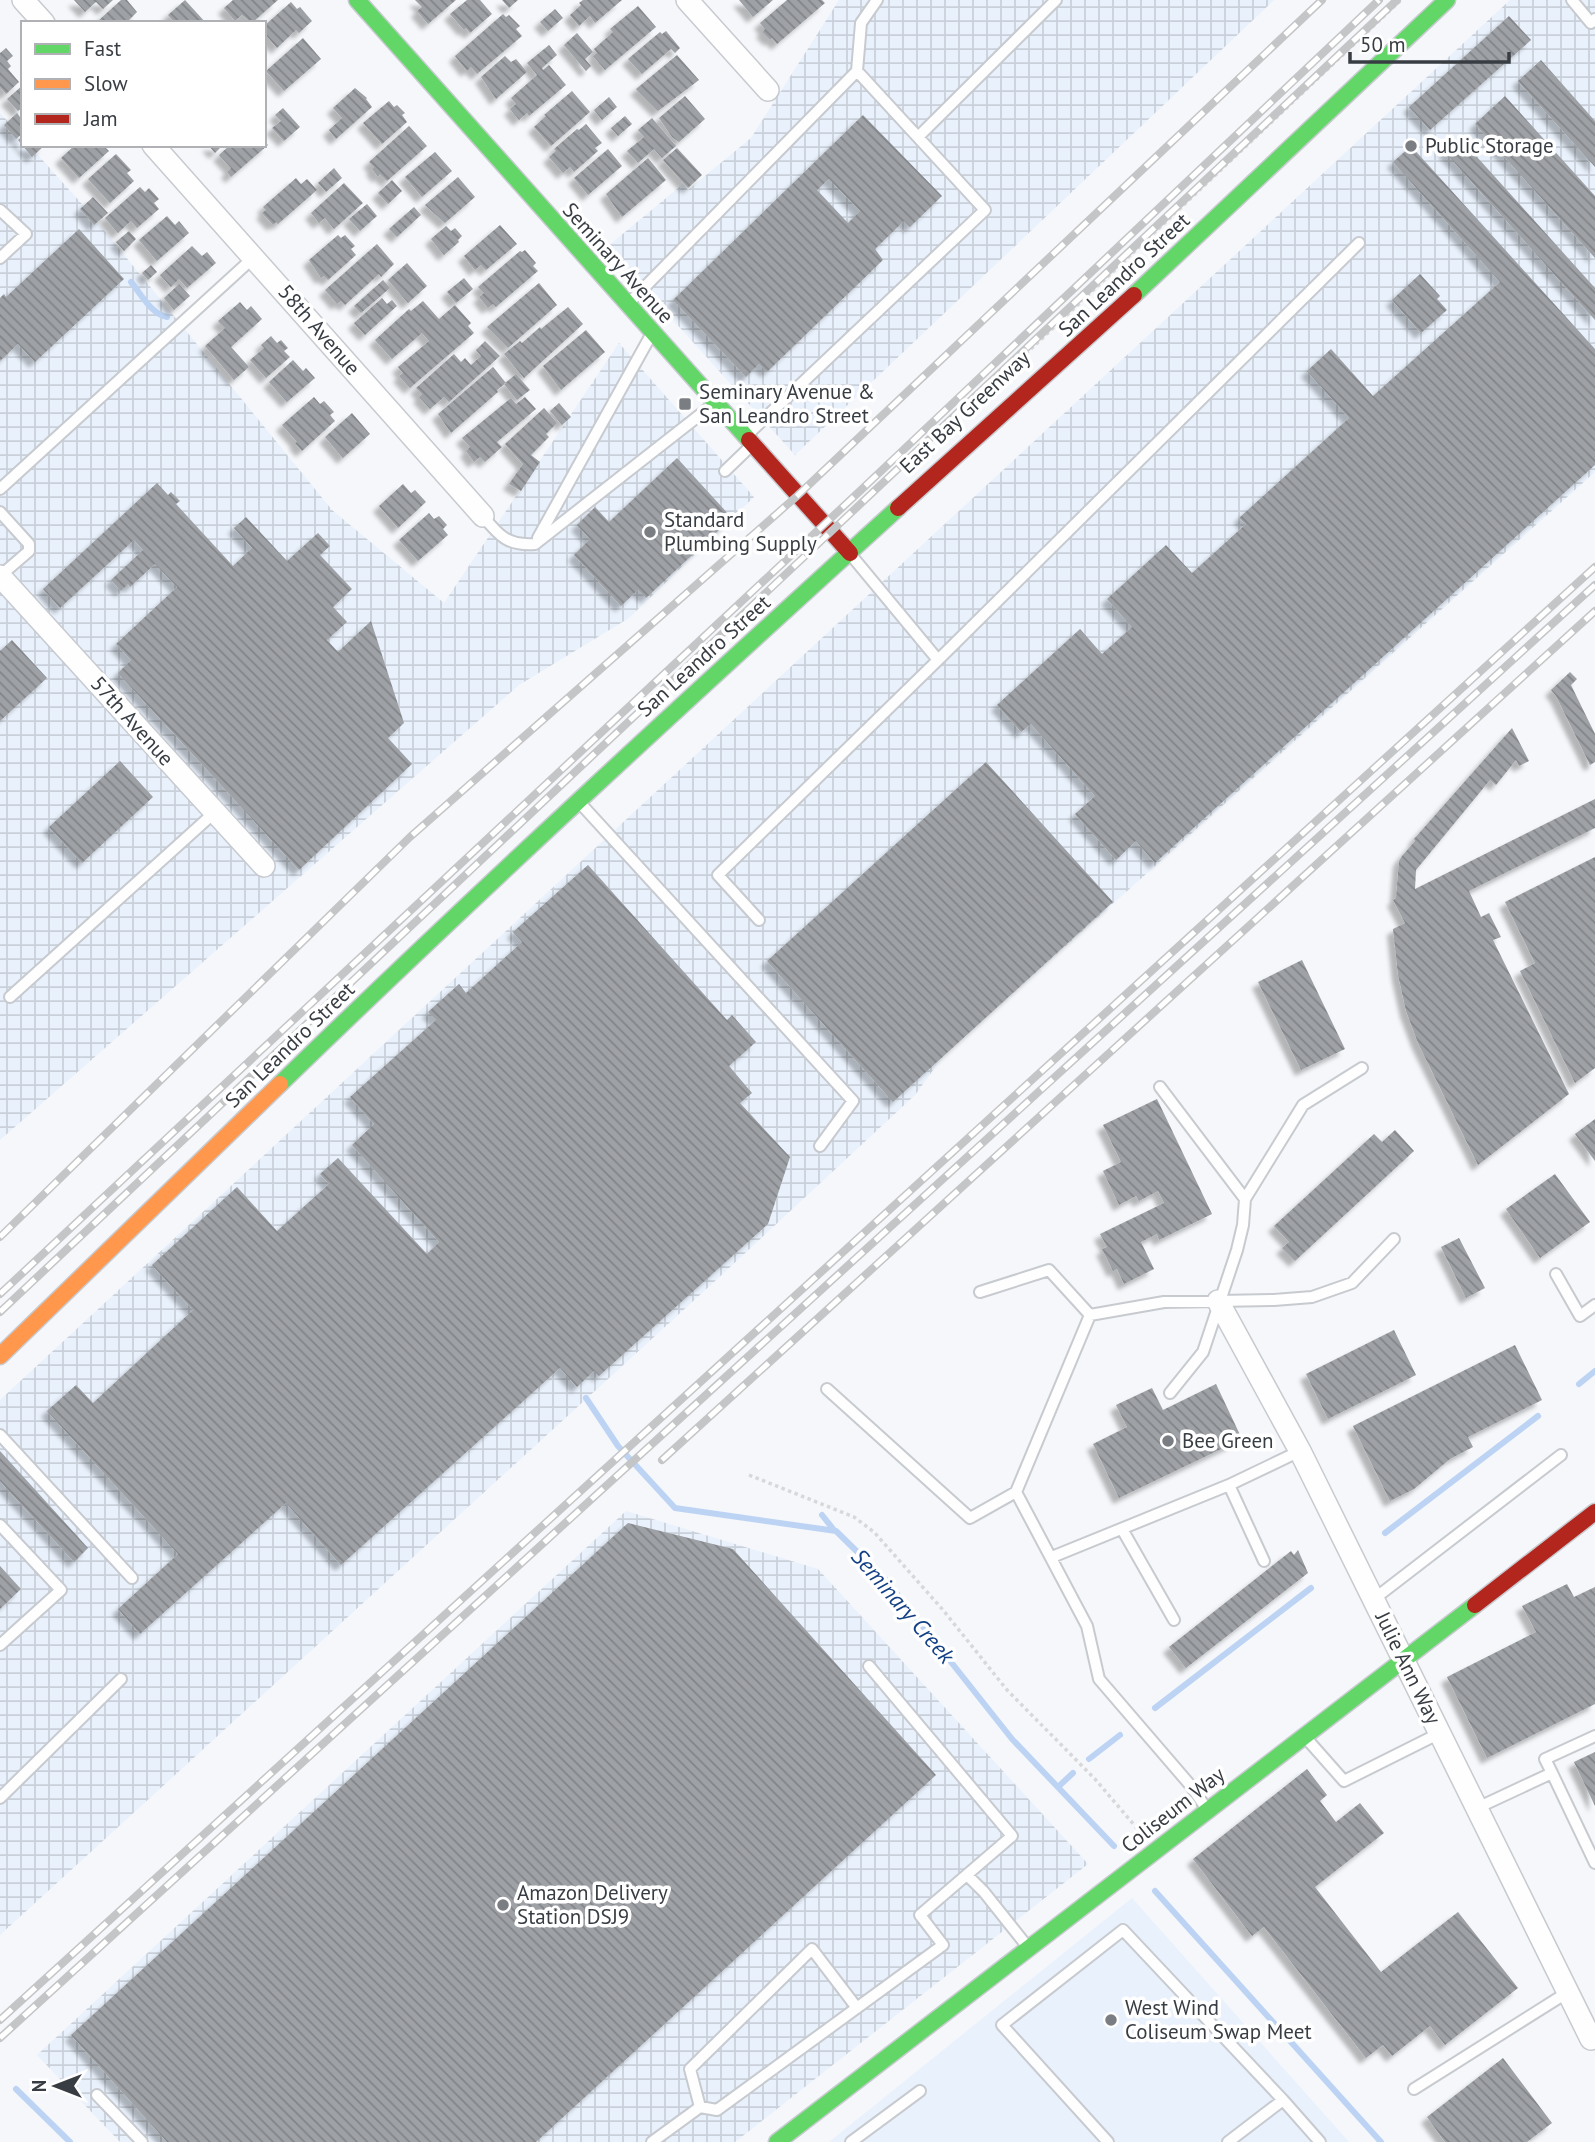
<svg xmlns="http://www.w3.org/2000/svg" width="1595" height="2142" font-family="'PT Sans',sans-serif">
	<defs>
		<pattern id="industrial-grid" width="8" height="8" patternUnits="userSpaceOnUse" patternTransform="scale(1.75)"><rect width="8" height="8" fill="#e9f1fc"/><path d="M0 4h8M4 0v8" fill="none" stroke="#c9d0d9"/></pattern>
		<pattern id="building-back-hatch" width="6" height="6" patternUnits="userSpaceOnUse" patternTransform="scale(1.75)"><rect width="6" height="6" fill="#9ea1a5"/><path d="M-1 5l2 2M0 0l6 6M5-1l2 2" fill="none" stroke="#828488"/></pattern>
		<filter id="shadow"><feDropShadow dx="-6" dy="6" stdDeviation="2" flood-color="#0004"/></filter>
	</defs>
	<rect width="100%" height="100%" fill="#f5f7fa"/>
	<path fill="#e9f1fc" d="M 1132,1898 L 1349,2142 L 829,2142 Z"/>
	<path fill="url(#industrial-grid)" d="M 839,0 L 1274,0 L 795,455 L 607,247 L 683,184 L 688,190 L 751,138 Z
		M 1510,0 L 1595,0 L 1595,472 L 944,1055 L 915,1095 L 714,1282 L 0,1935 L 0,1400 Z
		M 0,113 L 23,138 L 23,145 L 29,145 L 90,213 L 332,510 L 444,603 L 619,343 L 754,497 L 629,618 L 519,685 L 0,1140 Z
		M 626,1511 L 818,1569 L 1088,1864 L 735,2142 L 120,2142 L 37,2055 Z"/>
	<g fill="none" stroke-linecap="round" stroke-linejoin="round">
		<path stroke="#bcd3f4" stroke-width="6" d="M 131,282 C 141,294 152,315 167,317
			M 1579,1384 L 1595,1371
			M 586,1398 L 618,1446 L 675,1508 L 836,1531 L 886,1580 L 1012,1739 L 1114,1846
			M 822,1515 L 834,1530
			M 1385,1533 L 1538,1416
			M 1155,1708 L 1311,1588
			M 1089,1759 L 1120,1735
			M 1058,1787 L 1073,1773
			M 1155,1891 L 1381,2142
			M 16,2089 L 70,2142"/>
	</g>
	<path fill="url(#building-back-hatch)" fill-rule="evenodd" filter="url(#shadow)" d="M 74,0 L 113,0 L 103,9 L 96,2 L 85,12 Z
		M 121,0 L 127,0 L 137,12 L 126,23 L 99,23 L 98,21 Z
		M 185,0 L 206,23 L 175,23 L 168,15 Z
		M 233,0 L 278,0 L 252,23 L 242,15 L 235,21 L 224,8 Z
		M 415,0 L 456,0 L 428,24 L 417,11 L 422,7 Z
		M 467,0 L 480,0 L 492,14 L 470,33 L 466,28 L 464,30 L 450,14 Z
		M 502,0 L 518,0 L 509,8 Z
		M 583,0 L 622,0 L 595,23 L 590,16 L 579,26 L 570,15 L 581,5 L 579,3 Z
		M 739,0 L 773,0 L 753,17 Z
		M 787,0 L 822,0 L 825,3 L 777,44 L 772,38 L 770,40 L 762,32 L 765,29 L 760,23 Z
		M 291,2 L 297,9 L 300,7 L 312,21 L 299,33 L 296,30 L 277,48 L 264,33 L 264,26 Z
		M 638,6 L 656,27 L 605,70 L 593,56 L 597,53 L 594,49 L 613,32 L 610,29 Z
		M 555,9 L 563,18 L 548,31 L 540,22 Z
		M 503,14 L 506,17 L 509,15 L 520,26 L 516,29 L 522,36 L 477,74 L 471,67 L 467,71 L 455,56 Z
		M 1509,16 L 1531,40 L 1430,130 L 1409,107 Z
		M 666,31 L 680,48 L 675,53 L 671,49 L 642,74 L 628,59 L 660,32 L 662,34 Z
		M 577,33 L 593,52 L 585,59 L 591,66 L 586,71 L 564,45 Z
		M 303,38 L 321,59 L 284,91 L 266,71 Z
		M 549,45 L 557,55 L 542,68 L 543,70 L 549,65 L 566,85 L 529,116 L 527,113 L 519,120 L 510,109 L 516,104 L 511,98 L 537,75 L 527,63 Z
		M 6,48 L 13,56 L 7,61 L 11,66 L 8,69 L 19,82 L 6,94 L 0,87 L 0,53 Z
		M 677,55 L 699,80 L 658,111 L 636,89 Z
		M 505,56 L 511,62 L 516,59 L 527,72 L 496,99 L 481,77 Z
		M 1541,60 L 1595,121 L 1595,167 L 1518,81 Z
		M 23,85 L 23,110 L 21,109 L 18,111 L 7,99 Z
		M 355,88 L 367,98 L 366,99 L 372,107 L 336,139 L 329,130 L 342,118 L 333,108 Z
		M 572,91 L 590,112 L 551,146 L 534,127 L 546,116 L 544,115 Z
		M 685,96 L 705,119 L 679,142 L 672,137 L 659,118 Z
		M 1505,96 L 1595,196 L 1595,258 L 1475,124 Z
		M 609,97 L 617,107 L 602,120 L 594,110 Z
		M 389,101 L 394,107 L 397,105 L 405,113 L 402,115 L 407,122 L 382,144 L 363,123 Z
		M 283,108 L 300,127 L 284,141 L 272,128 L 281,121 L 275,115 Z
		M 17,113 L 20,117 L 23,115 L 23,133 L 16,139 L 4,125 Z
		M 863,115 L 942,196 L 910,227 L 904,221 L 875,249 L 883,260 L 767,372 L 759,364 L 746,377 L 673,300 ZM 829,179 L 860,211 L 848,223 L 817,190 Z
		M 625,116 L 632,124 L 618,136 L 611,128 Z
		M 652,118 L 676,146 L 662,158 L 654,149 L 638,163 L 627,151 L 644,137 L 638,130 Z
		M 586,124 L 602,143 L 595,148 L 598,151 L 574,172 L 570,167 L 563,173 L 549,157 L 556,151 L 554,149 L 577,129 L 579,130 Z
		M 409,126 L 427,146 L 387,181 L 380,174 L 378,177 L 372,169 L 374,167 L 369,162 Z
		M 23,136 L 23,145 L 45,145 L 32,157 L 18,140 Z
		M 1459,137 L 1595,288 L 1595,320 L 1444,151 Z
		M 264,141 L 268,145 L 231,177 L 227,172 L 231,168 L 219,155 L 230,145 L 264,145 Z
		M 75,145 L 103,145 L 109,151 L 79,178 L 61,158 Z
		M 208,145 L 223,145 L 215,153 Z
		M 1411,146 L 1595,349 L 1595,465 L 1155,863 L 1136,841 L 1116,860 L 1075,814 L 1095,796 L 1031,724 L 1021,732 L 997,705 L 1080,629 L 1102,654 L 1132,627 L 1107,599 L 1166,545 L 1192,573 L 1246,524 L 1239,518 L 1349,418 L 1307,371 L 1331,349 L 1373,396 L 1500,282 L 1393,162 Z
		M 677,148 L 702,175 L 688,188 L 663,160 Z
		M 608,149 L 622,166 L 588,195 L 574,178 Z
		M 435,152 L 452,171 L 422,197 L 405,177 Z
		M 116,154 L 131,170 L 127,173 L 134,181 L 110,203 L 88,179 Z
		M 648,158 L 666,180 L 622,217 L 606,194 Z
		M 334,168 L 342,178 L 326,192 L 318,183 Z
		M 458,177 L 475,197 L 445,223 L 425,205 Z
		M 296,178 L 301,184 L 307,179 L 317,190 L 278,224 L 276,222 L 273,225 L 262,213 L 266,210 L 263,207 Z
		M 392,180 L 402,191 L 388,204 L 378,193 Z
		M 344,183 L 363,203 L 334,229 L 325,218 L 319,223 L 311,213 Z
		M 140,187 L 145,192 L 149,188 L 159,199 L 154,203 L 159,209 L 137,228 L 131,221 L 118,233 L 105,218 Z
		M 93,197 L 108,213 L 94,225 L 80,209 Z
		M 367,204 L 377,216 L 360,231 L 349,219 Z
		M 414,207 L 421,215 L 397,237 L 389,229 Z
		M 167,216 L 175,225 L 179,221 L 189,233 L 157,261 L 139,240 Z
		M 500,225 L 517,244 L 486,270 L 481,265 L 475,270 L 464,256 Z
		M 446,226 L 451,231 L 455,228 L 462,236 L 458,240 L 459,242 L 444,255 L 431,239 Z
		M 79,229 L 124,279 L 35,362 L 18,344 L 0,361 L 0,298 L 4,294 L 6,297 Z
		M 129,231 L 136,239 L 124,251 L 116,242 Z
		M 338,235 L 341,238 L 345,235 L 355,246 L 351,249 L 356,255 L 328,280 L 324,276 L 321,278 L 309,260 Z
		M 377,244 L 394,264 L 381,277 L 379,274 L 345,305 L 341,301 L 337,304 L 325,290 Z
		M 192,246 L 202,256 L 207,252 L 216,263 L 187,288 L 179,279 L 171,287 L 160,275 Z
		M 525,250 L 536,263 L 533,266 L 538,271 L 496,307 L 493,304 L 488,308 L 479,297 L 484,293 L 478,287 L 520,251 L 522,252 Z
		M 407,263 L 427,286 L 408,303 L 388,280 Z
		M 151,265 L 157,272 L 148,280 L 142,273 Z
		M 1420,274 L 1440,296 L 1437,299 L 1447,310 L 1421,333 L 1392,300 Z
		M 464,278 L 473,289 L 456,303 L 447,292 Z
		M 383,280 L 390,288 L 361,313 L 354,306 Z
		M 539,283 L 557,305 L 508,348 L 487,327 Z
		M 179,284 L 190,296 L 174,310 L 164,298 Z
		M 382,298 L 387,304 L 392,300 L 397,306 L 365,335 L 354,323 Z
		M 423,301 L 439,319 L 455,305 L 471,323 L 468,326 L 474,333 L 410,388 L 399,376 L 403,373 L 398,367 L 429,341 L 422,333 L 392,359 L 375,340 L 409,309 L 411,311 Z
		M 240,302 L 247,310 L 251,306 L 262,319 L 231,347 L 249,367 L 234,380 L 205,346 L 225,328 L 218,321 Z
		M 568,307 L 583,324 L 524,378 L 504,354 L 520,341 L 522,343 L 540,327 L 541,329 Z
		M 586,330 L 605,352 L 561,390 L 543,366 Z
		M 271,336 L 277,343 L 281,340 L 288,348 L 284,351 L 290,357 L 266,378 L 250,360 L 264,348 L 261,345 Z
		M 485,341 L 500,356 L 449,402 L 444,397 L 430,409 L 419,397 L 422,394 L 416,388 L 454,354 L 461,362 L 465,358 L 471,365 L 481,356 L 476,350 Z
		M 293,360 L 303,371 L 306,368 L 315,378 L 287,402 L 269,382 Z
		M 493,367 L 506,383 L 497,390 L 498,392 L 451,433 L 438,414 Z
		M 516,374 L 530,390 L 517,400 L 504,384 Z
		M 314,397 L 320,404 L 324,401 L 334,412 L 330,415 L 335,421 L 302,451 L 295,443 L 297,442 L 282,425 Z
		M 525,397 L 536,409 L 497,442 L 502,447 L 485,462 L 480,457 L 474,462 L 466,451 L 470,447 L 462,438 L 511,398 L 516,404 Z
		M 559,403 L 571,417 L 562,425 L 550,411 Z
		M 544,408 L 557,423 L 546,434 L 549,437 L 531,455 L 540,462 L 521,491 L 509,484 L 523,464 L 505,444 Z
		M 352,413 L 370,434 L 343,458 L 325,437 Z
		M 677,458 L 732,518 L 646,598 L 638,590 L 621,606 L 574,555 L 590,539 L 577,525 L 595,507 L 609,522 Z
		M 157,483 L 168,495 L 171,492 L 180,501 L 176,504 L 233,566 L 252,548 L 234,528 L 246,517 L 287,561 L 318,533 L 330,546 L 320,555 L 352,589 L 333,607 L 347,622 L 327,640 L 338,652 L 371,621 L 404,723 L 388,738 L 412,764 L 299,870 L 118,673 L 131,660 L 116,644 L 177,587 L 155,564 L 130,587 L 128,584 L 121,591 L 111,580 L 143,550 L 134,540 L 60,608 L 43,589 Z
		M 403,484 L 411,493 L 415,490 L 426,502 L 398,528 L 379,506 Z
		M 429,513 L 434,519 L 439,516 L 447,525 L 443,529 L 448,535 L 418,561 L 399,540 Z
		M 12,640 L 47,678 L 0,721 L 0,651 Z
		M 1570,672 L 1577,679 L 1571,685 L 1595,734 L 1595,762 L 1590,765 L 1556,696 L 1551,690 Z
		M 1512,728 L 1529,761 L 1519,766 L 1516,760 L 1496,785 L 1490,780 L 1416,870 L 1415,889 L 1595,799 L 1595,828 L 1469,891 L 1481,917 L 1489,913 L 1501,937 L 1493,940 L 1569,1094 L 1478,1165 L 1418,1043 L 1406,1011 L 1398,975 L 1393,929 L 1405,923 L 1393,900 L 1396,898 L 1399,861 L 1402,856 L 1415,841 L 1414,839 Z
		M 120,761 L 153,797 L 82,863 L 49,827 Z
		M 986,762 L 1113,902 L 893,1102 L 767,961 Z
		M 1595,857 L 1595,1068 L 1575,1083 L 1520,971 L 1535,963 L 1505,902 Z
		M 588,865 L 727,1020 L 732,1015 L 756,1042 L 729,1066 L 752,1093 L 740,1103 L 790,1157 L 768,1224 L 599,1376 L 594,1371 L 577,1387 L 560,1368 L 341,1565 L 286,1503 L 140,1634 L 118,1609 L 178,1554 L 47,1411 L 76,1385 L 93,1403 L 193,1310 L 152,1265 L 237,1187 L 277,1231 L 329,1184 L 320,1174 L 338,1158 L 427,1254 L 439,1242 L 352,1145 L 374,1124 L 350,1097 L 436,1020 L 428,1012 L 459,984 L 466,993 L 522,942 L 513,932 Z
		M 1302,960 L 1345,1049 L 1301,1070 L 1258,982 Z
		M 1157,1099 L 1212,1214 L 1159,1240 L 1157,1234 L 1141,1242 L 1154,1269 L 1124,1284 L 1117,1269 L 1113,1271 L 1102,1249 L 1107,1247 L 1100,1234 L 1164,1203 L 1158,1191 L 1139,1201 L 1136,1196 L 1119,1205 L 1103,1171 L 1121,1162 L 1103,1125 Z
		M 1595,1119 L 1595,1161 L 1575,1134 Z
		M 1395,1130 L 1414,1151 L 1295,1261 L 1282,1248 L 1289,1242 L 1274,1226 L 1374,1134 L 1382,1142 Z
		M 1555,1174 L 1590,1222 L 1540,1258 L 1506,1209 Z
		M 1459,1238 L 1485,1288 L 1466,1298 L 1441,1247 Z
		M 1394,1330 L 1416,1375 L 1328,1419 L 1306,1374 Z
		M 1515,1345 L 1542,1400 L 1468,1437 L 1473,1447 L 1450,1459 L 1414,1489 L 1390,1501 L 1353,1426 Z
		M 1216,1384 L 1242,1439 L 1119,1498 L 1093,1444 L 1127,1427 L 1116,1405 L 1152,1388 L 1163,1410 Z
		M 0,1451 L 88,1548 L 74,1562 L 0,1481 Z
		M 628,1523 L 733,1549 L 936,1775 L 536,2142 L 167,2142 L 71,2035 Z
		M 1298,1550 L 1308,1573 L 1186,1668 L 1169,1647 L 1291,1551 L 1294,1555 Z
		M 0,1566 L 21,1589 L 0,1609 Z
		M 1567,1584 L 1574,1597 L 1595,1587 L 1595,1704 L 1487,1758 L 1447,1677 L 1536,1632 L 1522,1606 Z
		M 1595,1752 L 1595,1806 L 1574,1762 Z
		M 1307,1769 L 1327,1795 L 1320,1801 L 1336,1822 L 1360,1803 L 1384,1833 L 1315,1887 L 1381,1972 L 1458,1912 L 1518,1988 L 1445,2045 L 1430,2026 L 1392,2056 L 1383,2045 L 1366,2058 L 1264,1927 L 1252,1936 L 1193,1859 Z
		M 1503,2058 L 1552,2123 L 1527,2142 L 1445,2142 L 1427,2117 Z"/>
	<g fill="none" stroke-linecap="round" stroke-linejoin="round">
		<g stroke="#c7cacf" stroke-width="14">
			<path id="lane" d="M 1572,0 L 1591,23 L 1595,19
				M 918,137 L 1056,0
				M 0,210 L 26,234 L 0,258
				M 629,303 L 857,71 L 861,23 L 877,0
				M 746,436 L 985,210 L 857,71
				M 725,471 L 752,445
				M 0,489 L 254,257
				M 0,512 L 29,544 L 29,551 L 0,576
				M 483,516 C 499,536 508,546 535,544 L 715,403
				M 538,538 L 651,335
				M 851,555 L 938,660 L 1359,243
				M 580,803 L 853,1101 L 820,1146
				M 759,920 L 718,875 L 938,660
				M 10,997 L 215,812
				M 1160,1087 L 1245,1199 L 1243,1225 L 1237,1250 L 1203,1352 L 1170,1393
				M 1245,1199 L 1303,1105 L 1362,1068
				M 1556,1274 L 1580,1316 L 1595,1305
				M 980,1292 L 1049,1270 L 1090,1315 L 1164,1302 L 1274,1300 L 1312,1297 L 1352,1283 L 1394,1239
				M 827,1389 L 970,1518 L 1016,1492 L 1087,1626 L 1099,1679 L 1191,1786 L 1206,1808
				M 0,1435 L 132,1578
				M 1016,1492 L 1090,1315
				M 0,1525 L 61,1590 L 0,1645
				M 1122,1529 L 1174,1620
				M 1052,1557 L 1229,1485
				M 1264,1561 L 1229,1485 L 1300,1451
				M 1374,1599 L 1561,1455
				M 1306,1738 L 1344,1781 L 1440,1733
				M 1552,1773 L 1595,1863
				M 0,1798 L 121,1679
				M 1477,1808 L 1552,1773 L 1545,1759 L 1595,1736
				M 967,1875 L 984,1892 L 1027,1946
				M 1414,2089 L 1568,1992
				M 97,2095 L 142,2142
				M 700,2107 L 690,2069 L 812,1949 L 857,2008
				M 652,2142 L 700,2107 L 717,2110 L 943,1945 L 920,1915 L 1012,1836 L 869,1666
				M 851,2142 L 920,2091
				M 1108,2142 L 1002,2025 L 1123,1930 L 1283,2100
				M 1228,2142 L 1283,2100 L 1320,2142"/>
		</g>
		<g stroke="#c7cacf" stroke-width="24">
			<path id="street" d="M 23,0 L 44,23
				M 687,0 L 768,90
				M 153,145 L 483,516
				M 0,576 L 264,866
				M 1218,1301 L 1300,1451 L 1591,2039"/>
		</g>
		<g stroke="#c7cacf" stroke-width="19">
			<path id="fast" d="M 357,0 L 749,440
				M 1134,295 L 1447,0
				M 280,1084 C 483,887 690,697 898,508
				M 777,2142 L 1475,1605"/>
		</g>
		<g stroke="#c7cacf" stroke-width="19">
			<path id="slow" d="M 0,1356 L 280,1084"/>
		</g>
		<g stroke="#c7cacf" stroke-width="19">
			<path id="jam" d="M 749,440 L 850,553
				M 898,508 L 1134,295
				M 1475,1605 L 1595,1512"/>
		</g>
		<path stroke="#d8d8da" stroke-width="3.5" stroke-dasharray="3.5 3.5" stroke-linecap="butt" d="M 980,397 L 1401,0
			M 749,1475 L 854,1517 L 874,1532 L 943,1610 L 1007,1690 L 1095,1779 L 1141,1833"/>
		<use href="#lane" stroke="#fefefe" stroke-width="10"/>
		<use href="#street" stroke="#fefefe" stroke-width="21"/>
		<use href="#fast" stroke="#63d668" stroke-width="16"/>
		<use href="#slow" stroke="#ff974d" stroke-width="16"/>
		<use href="#jam" stroke="#b3261e" stroke-width="16"/>
		<g stroke="#c4c5c6" stroke-width="8">
			<path id="rail" d="M 0,1237 L 410,837 L 797,496 L 1322,0
				M 0,1294 L 861,490 L 1379,0
				M 0,1312 L 1397,0
				M 662,1460 L 1595,611
				M 0,2020 L 1595,567
				M 0,2038 L 1595,585"/>
		</g>
		<use href="#rail" stroke="#fff" stroke-width="5" stroke-dasharray="16" stroke-linecap="butt"/>
	</g>
	<g fill="#7a7e83" stroke="#fff" stroke-width="2.5">
		<circle cx="1411" cy="146" r="7"/>
		<rect x="678" y="397" width="14" height="14" rx="3.5"/>
		<circle cx="650" cy="532" r="7"/>
		<circle cx="1168" cy="1441" r="7"/>
		<circle cx="503" cy="1905" r="7"/>
		<circle cx="1111" cy="2020" r="7"/>
	</g>
	<g text-anchor="middle" stroke-width="7" stroke-linejoin="round" paint-order="stroke">
		<g font-size="21" fill="#383d43" stroke="#fff" text-anchor="start">
			<text x="1425" y="153">Public Storage</text>
			<text x="699" y="399">Seminary Avenue &amp;<tspan x="699" dy="24">San Leandro Street</tspan></text>
			<text x="664" y="527">Standard<tspan x="664" dy="24">Plumbing Supply</tspan></text>
			<text x="1182" y="1448">Bee Green</text>
			<text x="517" y="1900">Amazon Delivery<tspan x="517" dy="24">Station DSJ9</tspan></text>
			<text x="1125" y="2015">West Wind<tspan x="1125" dy="24">Coliseum Swap Meet</tspan></text>
		</g>
		<g font-size="21" fill="#383d43" stroke="#fff">
			<text transform="translate(618 263) rotate(48)" y="7">Seminary Avenue</text>
			<text transform="translate(1124 275) rotate(-43)" y="7">San Leandro Street</text>
			<text transform="translate(319 330) rotate(49)" y="7">58th Avenue</text>
			<text transform="translate(965 412) rotate(-43)" y="7">East Bay Greenway</text>
			<text transform="translate(704 656) rotate(-42)" y="7">San Leandro Street</text>
			<text transform="translate(132 721) rotate(48)" y="7">57th Avenue</text>
			<text transform="translate(290 1045) rotate(-44)" y="7">San Leandro Street</text>
			<text transform="translate(1408 1668) rotate(64)" y="7">Julie Ann Way</text>
			<text transform="translate(1173 1810) rotate(-38)" y="7">Coliseum Way</text>
		</g>
		<g font-size="23" font-style="italic" fill="#144185" stroke="#fff">
			<text transform="translate(903 1606) rotate(49)" y="8">Seminary Creek</text>
		</g>
	</g>
	<rect x="21" y="21" width="245" height="126" fill="#ffffff" stroke="#afb1b4" stroke-width="2"/>
	<rect x="35" y="44" width="35" height="10" fill="#63d668" stroke="#afb1b4" stroke-width="2"/>
	<text x="84" y="56" font-size="21" fill="#383d43">Fast</text>
	<rect x="35" y="79" width="35" height="10" fill="#ff974d" stroke="#afb1b4" stroke-width="2"/>
	<text x="84" y="91" font-size="21" fill="#383d43">Slow</text>
	<rect x="35" y="114" width="35" height="10" fill="#b3261e" stroke="#afb1b4" stroke-width="2"/>
	<text x="84" y="126" font-size="21" fill="#383d43">Jam</text>
	<g transform="translate(56 2086) rotate(270)" stroke="#ffffff" stroke-width="5" paint-order="stroke">
	<path d="M0-5L12 26L0 18L-12 26Z" fill="#383d43"/>
	<text y="-10" font-size="19" font-weight="bold" text-anchor="middle" fill="#383d43">N</text>
	</g>
	<path d="M1350 52v10h159v-10" fill="none" stroke="#383d43" stroke-width="3.5"/>
	<text x="1360" y="52" font-size="21" fill="#383d43" stroke="#ffffff" stroke-width="5" paint-order="stroke">50 m</text>
</svg>
